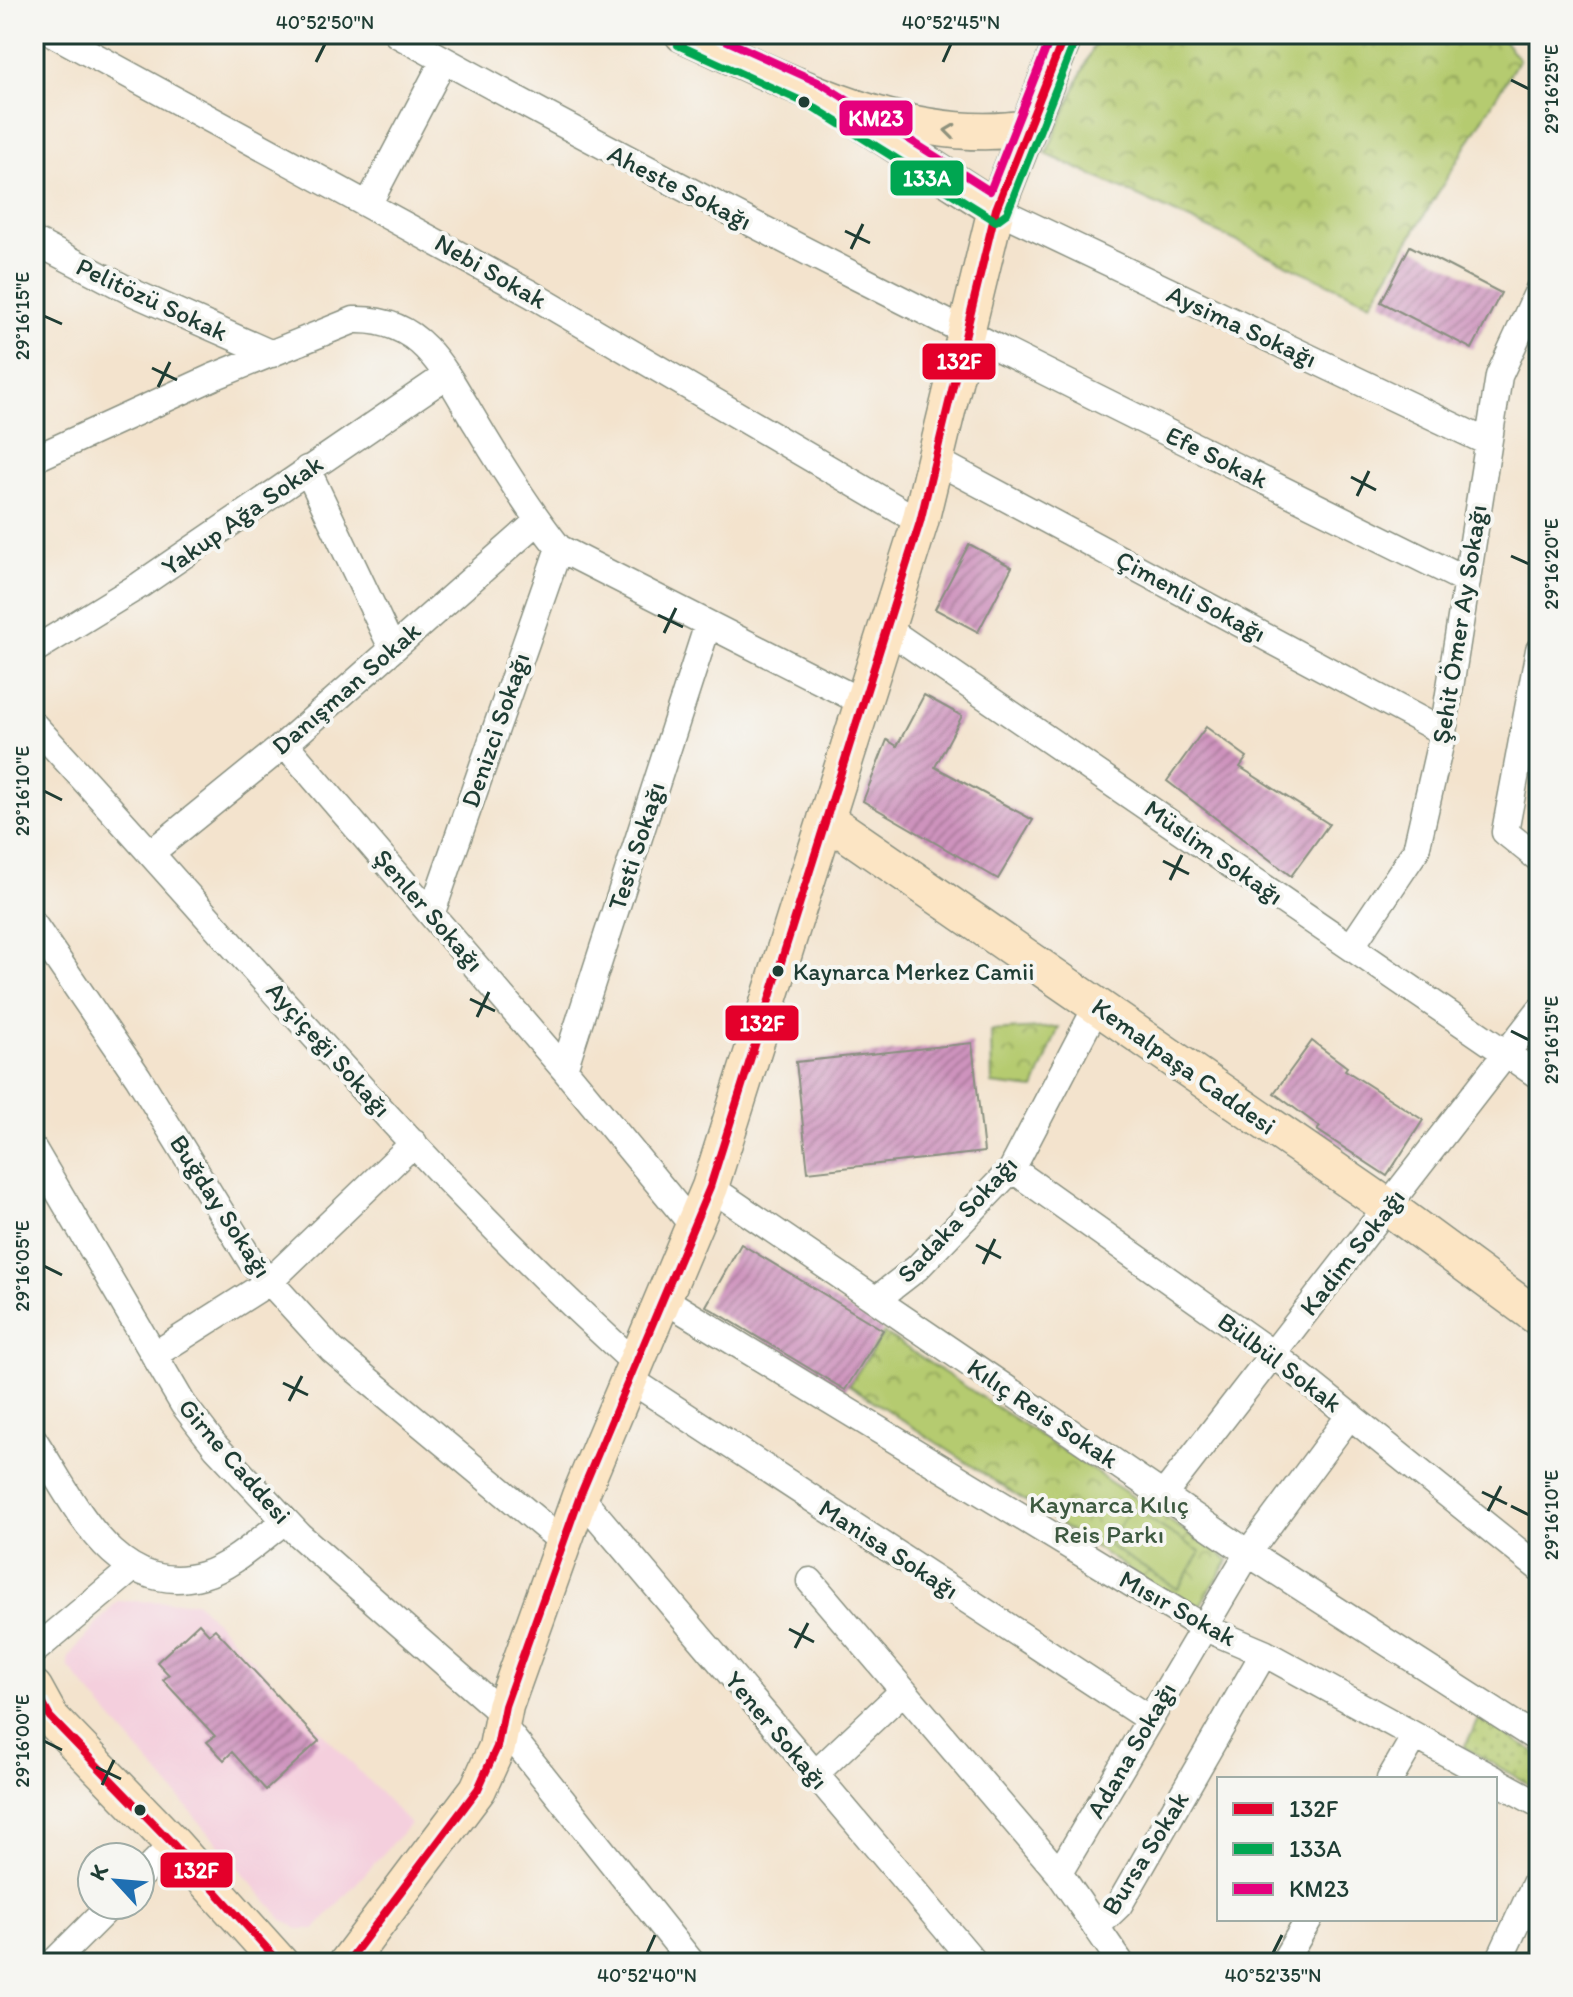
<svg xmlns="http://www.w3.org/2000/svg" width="1573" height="1997" font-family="Itim,sans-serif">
	<defs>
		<pattern id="grass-dots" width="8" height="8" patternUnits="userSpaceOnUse" patternTransform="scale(2)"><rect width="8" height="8" fill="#b5cb6f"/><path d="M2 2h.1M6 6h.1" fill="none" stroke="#93a65c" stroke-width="1.8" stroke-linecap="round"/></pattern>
		<pattern id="park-crowns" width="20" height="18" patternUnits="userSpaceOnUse" patternTransform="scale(2)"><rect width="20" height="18" fill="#b5cb6f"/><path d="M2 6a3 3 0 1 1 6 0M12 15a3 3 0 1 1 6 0" fill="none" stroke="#93a65c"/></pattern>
		<pattern id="building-hatch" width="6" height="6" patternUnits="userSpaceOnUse" patternTransform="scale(2)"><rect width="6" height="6" fill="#ce93bd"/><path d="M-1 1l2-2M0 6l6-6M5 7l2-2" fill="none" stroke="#a7799a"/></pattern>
	</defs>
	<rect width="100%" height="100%" fill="#f6f6f2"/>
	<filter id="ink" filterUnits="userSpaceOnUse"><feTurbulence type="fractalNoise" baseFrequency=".0125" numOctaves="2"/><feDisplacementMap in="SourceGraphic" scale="16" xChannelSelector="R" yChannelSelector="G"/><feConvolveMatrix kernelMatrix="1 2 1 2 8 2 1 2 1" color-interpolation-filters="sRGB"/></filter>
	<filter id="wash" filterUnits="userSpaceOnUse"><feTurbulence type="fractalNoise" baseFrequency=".006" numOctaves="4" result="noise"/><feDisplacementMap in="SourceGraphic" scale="32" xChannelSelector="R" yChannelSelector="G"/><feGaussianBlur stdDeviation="1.8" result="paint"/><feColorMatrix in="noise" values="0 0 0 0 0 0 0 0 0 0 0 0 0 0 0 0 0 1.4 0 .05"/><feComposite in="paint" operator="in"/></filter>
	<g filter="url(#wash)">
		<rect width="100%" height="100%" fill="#f3e3cd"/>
		<path fill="#f4cfdd" d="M 117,1601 L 197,1602 L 410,1824 L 315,1929 L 298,1929 L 282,1919 L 68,1667 L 68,1657 Z"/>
		<path fill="url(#grass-dots)" stroke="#6a8452" stroke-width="2" d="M 1480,1718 L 1539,1755 L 1539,1790 L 1464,1747 Z"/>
		<path fill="url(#park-crowns)" stroke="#6a8452" stroke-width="2" d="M 1099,34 L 1498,34 L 1519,59 L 1371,303 L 1046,154 Z
			M 1059,1027 L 1034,1089 L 992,1084 L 991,1031 Z
			M 884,1333 L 1229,1560 L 1195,1613 L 849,1385 Z"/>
		<path fill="#b5cb6f" stroke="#6a8452" stroke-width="2" d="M 1131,1508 L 1201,1552 L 1178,1589 L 1108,1545 Z"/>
		<g id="blocks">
			<path fill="url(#building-hatch)" d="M 1410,246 L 1501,293 L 1472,349 L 1381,302 Z
				M 969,544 L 1012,567 L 978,632 L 935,609 Z
				M 924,695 L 962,716 L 935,767 L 1033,820 L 998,879 L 863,801 L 887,740 L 897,746 Z
				M 1206,727 L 1247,757 L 1240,767 L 1329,824 L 1291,876 L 1167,781 Z
				M 1312,1041 L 1347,1067 L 1345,1070 L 1423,1120 L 1387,1176 L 1317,1130 L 1320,1127 L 1274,1093 Z
				M 972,1043 L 984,1152 L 808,1172 L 796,1062 Z
				M 741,1244 L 883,1330 L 845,1390 L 706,1306 Z
				M 199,1623 L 209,1634 L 215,1629 L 319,1741 L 266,1790 L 232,1752 L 224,1760 L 207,1742 L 215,1736 L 163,1680 L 169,1675 L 157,1662 Z"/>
		</g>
	</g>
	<g filter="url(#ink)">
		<use href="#blocks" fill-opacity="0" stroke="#899080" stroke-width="2"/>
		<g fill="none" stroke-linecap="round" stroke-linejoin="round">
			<g stroke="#899080" stroke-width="29">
				<path id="street" d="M 54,34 L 531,294 L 920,522
					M 397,34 C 748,228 1108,403 1467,581
					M 369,203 L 444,60
					M 996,209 L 1487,442
					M 34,241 L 134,293 L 272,354
					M 34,459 L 213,377 L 354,320 C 382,319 406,327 426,348 C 447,370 461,399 477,425 C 502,467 528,509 559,548 L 862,702
					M 937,461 L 1443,732
					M 307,469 L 392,648
					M 887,629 L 1539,1076
					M 34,650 L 140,585 L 447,375
					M 1539,650 L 1505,832 L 1539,859
					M 34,725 C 232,939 418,1167 635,1363
					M 285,744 L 564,1069 L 694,1227
					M 152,852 L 285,744 L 538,521
					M 432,912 L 559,548
					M 34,925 L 138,1077 L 251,1261 L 332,1350 L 563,1542
					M 1351,947 L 1416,850 L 1443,732 L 1499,376 L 1539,289
					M 564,1069 L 708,624
					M 34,1150 L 183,1404 L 216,1447 L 299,1535 L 504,1715
					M 1012,1169 L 1281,1360 L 1539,1568
					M 710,1187 L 1248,1553 L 1539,1740
					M 877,1299 L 917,1268 L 1012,1169 L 1097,1006
					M 665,1300 L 1203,1627 L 1264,1653 L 1494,1779
					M 154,1355 L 269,1282 L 414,1143
					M 628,1378 L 1149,1719
					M 34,1440 C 73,1500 115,1600 203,1575 C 232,1567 261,1538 285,1521
					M 1165,1493 L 1539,1011
					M 580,1496 L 975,1963
					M 810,1581 L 1059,1873 L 1121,1963
					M 34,1651 L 133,1568
					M 503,1726 L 692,1963
					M 815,1774 L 901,1693
					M 1390,1779 L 1415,1736
					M 1495,1780 L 1539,1804
					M 1059,1873 L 1248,1553 L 1350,1415
					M 140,1877 L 173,1844
					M 1096,1927 L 1119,1905 L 1264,1653
					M 53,1963 L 111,1905
					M 1283,1963 L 1309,1919
					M 1498,1963 L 1539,1875"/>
			</g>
			<g stroke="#899080" stroke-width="39">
				<path id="secondary" d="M 683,34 C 790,82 907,147 1028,128
					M 855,118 L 996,209
					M 826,819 L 1388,1207 L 1539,1318
					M 34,1688 L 50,1717 L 173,1844 L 280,1963
					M 347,1963 L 478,1789 L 497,1747 L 505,1706 L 580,1496 L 710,1187 L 920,522 L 996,209 L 1065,34"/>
			</g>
			<use href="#street" stroke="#fff" stroke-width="26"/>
			<use href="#secondary" stroke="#fce5c4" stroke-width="36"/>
			<g stroke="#f6f6f2" stroke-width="14">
				<path id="bus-1" d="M 34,1688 L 50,1717 L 173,1844 L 280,1963
					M 347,1963 L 478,1789 L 497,1747 L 505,1706 L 580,1496 L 710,1187 L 920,522 L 996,209 L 1065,34"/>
			</g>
			<g stroke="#f6f6f2" stroke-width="14">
				<path id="bus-2" d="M 678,45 L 810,105 L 996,221 L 1007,213 L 1076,38"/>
			</g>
			<g stroke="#f6f6f2" stroke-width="14">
				<path id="bus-3" d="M 712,34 L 822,84 L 990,191 L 1052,34"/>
			</g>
			<use href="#bus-1" stroke="#e4002b" stroke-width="8"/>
			<use href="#bus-2" stroke="#00a651" stroke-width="8"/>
			<use href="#bus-3" stroke="#e5007d" stroke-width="8"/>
		</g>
		<defs><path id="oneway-chevron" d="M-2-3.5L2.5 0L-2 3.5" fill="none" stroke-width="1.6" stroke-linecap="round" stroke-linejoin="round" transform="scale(2)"/></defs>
		<use stroke="#8e917c" href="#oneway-chevron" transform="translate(950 131) rotate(-173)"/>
	</g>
	<path fill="none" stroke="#1f3d34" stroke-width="3" d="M 316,62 L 325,44M 943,62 L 951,44M 1511,80 L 1529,89M 845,231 L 870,243M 851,249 L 863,224M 44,316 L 62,324M 152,368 L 177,380M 158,387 L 170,362M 1351,477 L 1376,490M 1357,496 L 1369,471M 1511,556 L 1529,564M 658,615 L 683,627M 664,633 L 676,608M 44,791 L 62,800M 1163,861 L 1189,874M 1170,880 L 1182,855M 470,999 L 495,1011M 477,1017 L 489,992M 1511,1031 L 1529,1040M 976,1245 L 1001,1258M 983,1264 L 995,1239M 44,1266 L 62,1275M 283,1383 L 308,1395M 289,1401 L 302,1376M 1482,1492 L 1507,1504M 1511,1506 L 1529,1515M 1488,1511 L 1501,1486M 789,1629 L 814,1642M 795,1648 L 808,1623M 44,1741 L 62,1750M 96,1767 L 121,1779M 102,1785 L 114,1760M 647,1953 L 655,1935M 1273,1953 L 1282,1935"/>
	<g fill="#1f3d34" stroke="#f6f6f2" stroke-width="3">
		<circle cx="804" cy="102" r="7"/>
		<circle cx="778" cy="971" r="7"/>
		<circle cx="140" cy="1810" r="7"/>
	</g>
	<g text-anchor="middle" stroke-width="8" stroke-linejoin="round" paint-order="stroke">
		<g font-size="24" fill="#1f3d34" stroke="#f6f6f2" text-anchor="start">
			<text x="793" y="980">Kaynarca Merkez Camii</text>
		</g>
		<g font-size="26" fill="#1f3d34" stroke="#f6f6f2">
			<text transform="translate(680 187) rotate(27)" y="9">Aheste Sokağı</text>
			<text transform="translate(491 271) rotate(30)" y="9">Nebi Sokak</text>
			<text transform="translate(152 299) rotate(25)" y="9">Pelitözü Sokak</text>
			<text transform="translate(1242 326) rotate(25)" y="9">Aysima Sokağı</text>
			<text transform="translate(1217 457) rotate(26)" y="9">Efe Sokak</text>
			<text transform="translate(242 515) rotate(-35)" y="9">Yakup Ağa Sokak</text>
			<text transform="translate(1191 596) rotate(28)" y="9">Çimenli Sokağı</text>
			<text transform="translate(1459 624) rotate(-81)" y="9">Şehit Ömer Ay Sokağı</text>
			<text transform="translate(346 688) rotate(-41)" y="9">Danışman Sokak</text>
			<text transform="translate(495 730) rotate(-71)" y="9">Denizci Sokağı</text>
			<text transform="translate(636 846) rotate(-72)" y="9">Testi Sokağı</text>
			<text transform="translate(1214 852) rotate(35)" y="9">Müslim Sokağı</text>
			<text transform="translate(429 910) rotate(49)" y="9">Şenler Sokağı</text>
			<text transform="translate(329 1049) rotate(48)" y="9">Ayçiçeği Sokağı</text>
			<text transform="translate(1184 1066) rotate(35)" y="9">Kemalpaşa Caddesi</text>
			<text transform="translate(221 1206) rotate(57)" y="9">Buğday Sokağı</text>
			<text transform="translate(957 1219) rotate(-47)" y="9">Sadaka Sokağı</text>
			<text transform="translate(1352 1252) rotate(-52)" y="9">Kadim Sokağı</text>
			<text transform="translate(1280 1362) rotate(37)" y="9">Bülbül Sokak</text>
			<text transform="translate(1043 1413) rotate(34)" y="9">Kılıç Reis Sokak</text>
			<text transform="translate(235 1461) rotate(49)" y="9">Girne Caddesi</text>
			<text transform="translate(889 1549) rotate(33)" y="9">Manisa Sokağı</text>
			<text transform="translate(1178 1608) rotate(29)" y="9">Mısır Sokak</text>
			<text transform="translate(777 1730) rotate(50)" y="9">Yener Sokağı</text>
			<text transform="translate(1131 1750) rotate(-60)" y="9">Adana Sokağı</text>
			<text transform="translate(1145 1853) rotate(-58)" y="9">Bursa Sokak</text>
		</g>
		<g font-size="26" fill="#3d5940" stroke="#f6f6f2">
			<text x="1109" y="1513">Kaynarca Kılıç<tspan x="1109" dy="30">Reis Parkı</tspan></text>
		</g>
	</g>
	<g stroke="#f6f6f2" stroke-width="3">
		<rect x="838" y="99" width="76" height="38" rx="8" fill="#e5007d"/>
		<rect x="889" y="159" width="76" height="38" rx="8" fill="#00a651"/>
		<rect x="921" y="342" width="76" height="39" rx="8" fill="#e4002b"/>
		<rect x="724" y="1004" width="76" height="38" rx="8" fill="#e4002b"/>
		<rect x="159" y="1851" width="75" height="38" rx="8" fill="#e4002b"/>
	</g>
	<g font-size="22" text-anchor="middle" font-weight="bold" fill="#fff">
		<text x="876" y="126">KM23</text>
		<text x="927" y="186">133A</text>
		<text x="959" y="369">132F</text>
		<text x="762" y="1031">132F</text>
		<text x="196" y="1878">132F</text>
	</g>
	<rect width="1573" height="1997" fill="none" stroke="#f6f6f2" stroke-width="88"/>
	<rect x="1217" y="1777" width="280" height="144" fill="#f6f6f2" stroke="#a0aca6" stroke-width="2"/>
	<rect x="1233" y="1803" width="40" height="12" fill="#e4002b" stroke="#a0aca6" stroke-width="2"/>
	<text x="1289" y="1817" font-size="24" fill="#1f3d34">132F</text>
	<rect x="1233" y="1843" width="40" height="12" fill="#00a651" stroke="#a0aca6" stroke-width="2"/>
	<text x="1289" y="1857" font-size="24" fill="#1f3d34">133A</text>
	<rect x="1233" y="1883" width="40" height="12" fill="#e5007d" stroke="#a0aca6" stroke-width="2"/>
	<text x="1289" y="1897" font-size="24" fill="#1f3d34">KM23</text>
	<g transform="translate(116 1881) rotate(296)"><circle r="38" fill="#f6f6f2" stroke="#a0aca6" stroke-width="2"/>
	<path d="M0-6L14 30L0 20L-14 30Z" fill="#1f6fb2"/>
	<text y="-12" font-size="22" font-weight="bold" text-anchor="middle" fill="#1f3d34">K</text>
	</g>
	<rect x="44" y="44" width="1485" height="1909" fill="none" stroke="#1f3d34" stroke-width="3"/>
	<g font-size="20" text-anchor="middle" fill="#1f3d34">
		<text x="325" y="29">40°52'50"N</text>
		<text x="951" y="29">40°52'45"N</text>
		<text transform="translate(1551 89) rotate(-90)" y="7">29°16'25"E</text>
		<text transform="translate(22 316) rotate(-90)" y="7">29°16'15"E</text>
		<text transform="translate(1551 564) rotate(-90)" y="7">29°16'20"E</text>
		<text transform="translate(22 791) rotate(-90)" y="7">29°16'10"E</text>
		<text transform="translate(1551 1040) rotate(-90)" y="7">29°16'15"E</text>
		<text transform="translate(22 1266) rotate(-90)" y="7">29°16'05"E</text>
		<text transform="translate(1551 1515) rotate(-90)" y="7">29°16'10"E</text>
		<text transform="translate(22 1741) rotate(-90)" y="7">29°16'00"E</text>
		<text x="647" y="1982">40°52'40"N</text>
		<text x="1273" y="1982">40°52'35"N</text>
	</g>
</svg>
